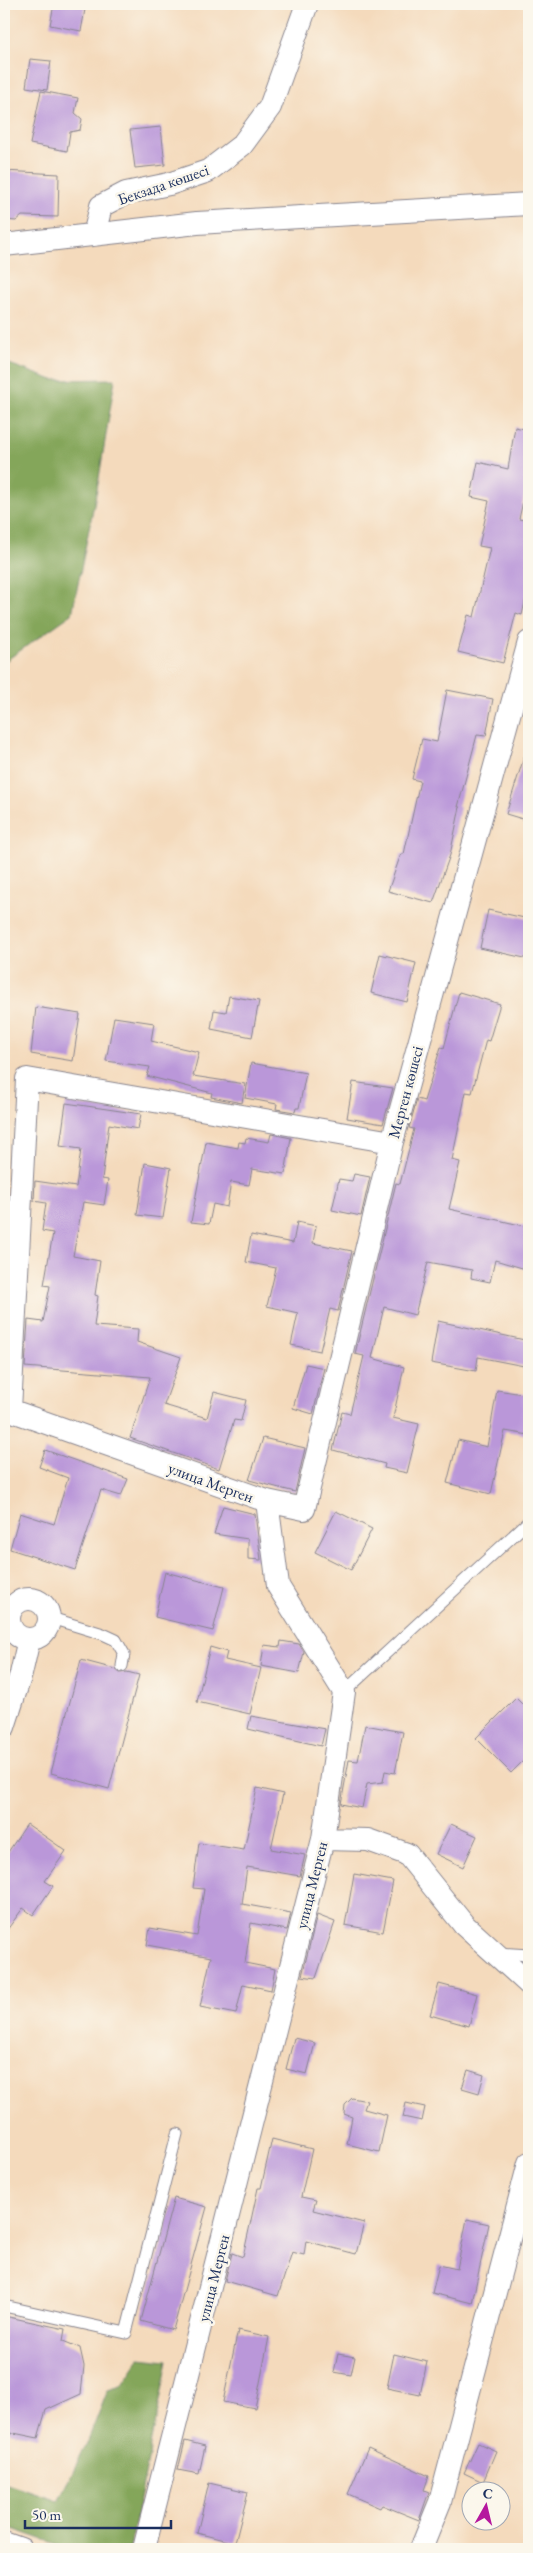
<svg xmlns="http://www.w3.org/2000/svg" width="533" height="2553" font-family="'EB Garamond',serif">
	<rect width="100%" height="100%" fill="#fbf7ec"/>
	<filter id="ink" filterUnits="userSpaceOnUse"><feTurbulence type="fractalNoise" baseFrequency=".02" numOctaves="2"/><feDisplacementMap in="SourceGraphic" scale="10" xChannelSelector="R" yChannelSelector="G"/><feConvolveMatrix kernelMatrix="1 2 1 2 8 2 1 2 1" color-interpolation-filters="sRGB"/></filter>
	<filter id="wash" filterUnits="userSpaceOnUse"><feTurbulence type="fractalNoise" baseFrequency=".0096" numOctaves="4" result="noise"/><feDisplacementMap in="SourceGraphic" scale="20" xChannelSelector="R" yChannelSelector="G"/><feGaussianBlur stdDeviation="1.12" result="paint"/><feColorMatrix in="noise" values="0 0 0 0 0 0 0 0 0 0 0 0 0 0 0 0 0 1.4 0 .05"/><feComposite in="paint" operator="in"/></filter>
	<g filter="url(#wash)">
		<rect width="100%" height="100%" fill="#f4dabc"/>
		<path fill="#84a65a" stroke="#506a5c" d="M 4,362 L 53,380 L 115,379 L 98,484 L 72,614 L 4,662 Z
			M 140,2358 L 168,2361 L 130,2549 L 70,2549 L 4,2526 L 4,2483 L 58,2501 L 87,2443 L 108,2390 L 121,2386 Z"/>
		<g id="blocks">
			<path fill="#ba97d9" d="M 54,4 L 86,4 L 81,31 L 50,25 Z
				M 30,59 L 51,61 L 47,90 L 26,87 Z
				M 41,91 L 78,98 L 75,113 L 82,119 L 80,130 L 70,132 L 67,151 L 30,144 Z
				M 161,127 L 165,165 L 135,168 L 130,130 Z
				M 4,171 L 59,174 L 58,217 L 22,216 L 16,221 L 4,220 Z
				M 515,427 L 529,430 L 529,475 L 519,519 L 529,521 L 529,584 L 522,615 L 516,613 L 503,663 L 458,652 L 468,615 L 474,617 L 490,548 L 479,546 L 489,501 L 471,497 L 478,462 L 508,469 Z
				M 447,690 L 493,699 L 486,736 L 477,735 L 458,807 L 460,807 L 450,855 L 433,903 L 388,891 L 401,854 L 404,854 L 420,781 L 412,779 L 422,739 L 437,742 Z
				M 526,751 L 529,751 L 529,821 L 506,814 Z
				M 488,910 L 529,919 L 529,959 L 480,948 Z
				M 380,954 L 416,963 L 407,1002 L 371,993 Z
				M 459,992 L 500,1004 L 489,1041 L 486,1040 L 472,1093 L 466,1092 L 452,1160 L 460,1162 L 449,1209 L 529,1227 L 529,1270 L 495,1260 L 490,1282 L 471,1278 L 472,1270 L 428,1262 L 415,1315 L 384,1307 L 372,1358 L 404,1367 L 393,1418 L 419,1424 L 407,1473 L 384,1468 L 385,1464 L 333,1450 L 342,1412 L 350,1414 L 364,1356 L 355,1354 L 396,1183 L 400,1184 L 414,1129 L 409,1128 L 417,1099 L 424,1101 L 441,1047 L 444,1048 Z
				M 229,996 L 259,1001 L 252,1037 L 211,1029 L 214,1010 L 226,1012 Z
				M 36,1007 L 80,1014 L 73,1061 L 31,1054 Z
				M 114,1017 L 154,1023 L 151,1041 L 199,1052 L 193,1076 L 245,1084 L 242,1103 L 211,1097 L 212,1093 L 147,1076 L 150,1067 L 106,1061 Z
				M 251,1063 L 306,1073 L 299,1108 L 296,1108 L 295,1112 L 276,1109 L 277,1104 L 245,1098 Z
				M 353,1082 L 393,1088 L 383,1124 L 347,1118 Z
				M 66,1103 L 141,1114 L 138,1129 L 109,1124 L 102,1179 L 108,1180 L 104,1205 L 83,1202 L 73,1256 L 100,1261 L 95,1295 L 98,1296 L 94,1326 L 138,1329 L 137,1342 L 181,1357 L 164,1405 L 207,1418 L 214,1392 L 246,1400 L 241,1421 L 234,1420 L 219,1469 L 130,1438 L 150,1377 L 25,1367 L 28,1320 L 43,1322 L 50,1286 L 44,1285 L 53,1233 L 42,1231 L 46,1203 L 34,1201 L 35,1181 L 76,1187 L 81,1149 L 60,1146 Z
				M 271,1134 L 291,1138 L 285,1174 L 252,1169 L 249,1185 L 231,1182 L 227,1207 L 213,1204 L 209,1224 L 191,1222 L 206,1142 L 238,1148 L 239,1142 L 245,1143 L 246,1138 L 269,1142 Z
				M 145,1163 L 171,1168 L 163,1218 L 137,1215 Z
				M 354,1174 L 370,1177 L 361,1216 L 332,1210 L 339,1179 L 352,1181 Z
				M 297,1222 L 316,1226 L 313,1243 L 352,1251 L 338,1311 L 330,1309 L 320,1351 L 291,1345 L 298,1313 L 267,1306 L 276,1268 L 246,1262 L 251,1235 L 293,1243 Z
				M 438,1321 L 529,1341 L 529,1367 L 478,1357 L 476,1371 L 431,1363 Z
				M 306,1364 L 324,1368 L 313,1414 L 293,1408 Z
				M 497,1390 L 529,1395 L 529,1435 L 505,1431 L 491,1494 L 447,1483 L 458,1440 L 487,1447 Z
				M 263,1438 L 305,1448 L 295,1492 L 249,1480 Z
				M 45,1450 L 128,1479 L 121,1496 L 101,1490 L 75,1570 L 10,1549 L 20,1513 L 54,1524 L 68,1478 L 39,1467 Z
				M 223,1506 L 255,1514 L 261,1560 L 248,1559 L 248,1539 L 214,1534 Z
				M 336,1511 L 372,1529 L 351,1570 L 315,1552 Z
				M 165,1572 L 224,1587 L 213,1631 L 155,1617 Z
				M 281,1641 L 299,1644 L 304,1652 L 299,1673 L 261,1666 L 264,1645 L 280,1647 Z
				M 210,1647 L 227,1652 L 225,1660 L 261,1668 L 250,1714 L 197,1702 Z
				M 81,1660 L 115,1669 L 120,1673 L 127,1672 L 139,1675 L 109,1789 L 51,1773 Z
				M 516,1698 L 529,1711 L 529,1755 L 511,1773 L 476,1738 Z
				M 251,1716 L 325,1729 L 321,1746 L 248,1729 Z
				M 365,1725 L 403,1732 L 395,1773 L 385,1771 L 383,1782 L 367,1784 L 362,1808 L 341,1804 L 349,1760 L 358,1761 Z
				M 257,1788 L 283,1794 L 271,1849 L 305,1855 L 300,1876 L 247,1867 L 242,1904 L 291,1913 L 287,1930 L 251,1923 L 245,1963 L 275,1969 L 271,1990 L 243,1984 L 236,2014 L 200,2007 L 211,1957 L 147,1945 L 150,1928 L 197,1936 L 204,1889 L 193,1888 L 199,1843 L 244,1850 Z
				M 27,1824 L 66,1851 L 45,1881 L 53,1886 L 33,1915 L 23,1908 L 4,1934 L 4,1858 Z
				M 451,1824 L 477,1836 L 463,1867 L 436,1854 Z
				M 354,1874 L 393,1881 L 383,1932 L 345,1925 Z
				M 317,1915 L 335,1922 L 316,1978 L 302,1976 Z
				M 439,1984 L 477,1994 L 469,2026 L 430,2015 Z
				M 294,2038 L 315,2043 L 307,2074 L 286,2069 Z
				M 468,2070 L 484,2075 L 479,2093 L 462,2088 Z
				M 352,2098 L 367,2101 L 364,2109 L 387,2115 L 379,2152 L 347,2144 L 352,2117 L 344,2114 L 345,2105 Z
				M 406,2103 L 425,2107 L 422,2121 L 403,2117 Z
				M 272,2139 L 312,2149 L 301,2197 L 316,2200 L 313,2210 L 364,2223 L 356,2254 L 306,2241 L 304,2255 L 292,2252 L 278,2296 L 225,2281 L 232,2253 L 243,2257 L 258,2188 L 261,2188 Z
				M 174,2198 L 207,2207 L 173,2330 L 141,2321 Z
				M 467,2219 L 489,2224 L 472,2303 L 432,2293 L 439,2265 L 457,2269 Z
				M 4,2316 L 65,2329 L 63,2341 L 80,2348 L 84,2366 L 81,2394 L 46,2410 L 38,2438 L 4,2431 Z
				M 238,2330 L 269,2337 L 255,2408 L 223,2402 Z
				M 338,2354 L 355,2357 L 351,2375 L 334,2372 Z
				M 394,2354 L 427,2362 L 420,2395 L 387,2388 Z
				M 185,2441 L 205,2446 L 199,2474 L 178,2470 Z
				M 478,2443 L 496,2451 L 483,2482 L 464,2473 Z
				M 368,2448 L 429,2476 L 424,2490 L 429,2492 L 419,2520 L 382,2505 L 380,2508 L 348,2494 Z
				M 209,2483 L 248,2492 L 235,2543 L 197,2533 Z"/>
		</g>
	</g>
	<g filter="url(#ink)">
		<use href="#blocks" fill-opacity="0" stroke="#88848d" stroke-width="1"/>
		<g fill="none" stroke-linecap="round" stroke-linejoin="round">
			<g stroke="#88848d" stroke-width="13">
				<path id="lane" d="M 51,1618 L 103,1634 L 116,1640 L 124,1654 L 122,1666
					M 344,1692 L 529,1521
					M 497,1953 L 529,1955
					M 4,2306 L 126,2333 L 177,2134"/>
			</g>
			<g stroke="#88848d" stroke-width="24">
				<path id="street" d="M 94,235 L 101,206 L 126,193 L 169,184 L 208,171 L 242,145 L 270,107 L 307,4
					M 4,245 L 197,223 L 529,204
					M 4,1408 L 267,1501 L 304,1509 L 392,1142 L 529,642
					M 10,1410 L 27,1079 L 392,1142
					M9 1619a20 20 0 1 1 40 0a20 20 0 1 1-40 0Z
					M 4,1727 L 21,1674 L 29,1639
					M 323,1839 L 368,1840 L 407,1854 L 464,1925 L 529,1984
					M 4,2543 L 21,2549
					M 144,2549 L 323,1839 L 344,1692 L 278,1586 L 267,1501
					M 421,2549 L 440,2502 L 529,2163"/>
			</g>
			<use href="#lane" stroke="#fff" stroke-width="11"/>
			<use href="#street" stroke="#fff" stroke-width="22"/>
		</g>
	</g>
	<g text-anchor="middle" stroke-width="5" stroke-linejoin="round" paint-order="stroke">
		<g font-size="16" fill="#1b2f5e" stroke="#fbf7ec">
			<text transform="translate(163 184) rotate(-19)" y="6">Бекзада көшесі</text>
			<text transform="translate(405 1092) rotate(-75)" y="6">Мерген көшесі</text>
			<text transform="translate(211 1482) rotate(20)" y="6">улица Мерген</text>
			<text transform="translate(311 1885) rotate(-76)" y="6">улица Мерген</text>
			<text transform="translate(213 2278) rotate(-76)" y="6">улица Мерген</text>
		</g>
	</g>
	<rect width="533" height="2553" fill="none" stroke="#fbf7ec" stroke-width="20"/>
	<g transform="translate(486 2506) rotate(8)"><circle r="24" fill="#fbf7ec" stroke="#a1a7b3"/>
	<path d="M0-4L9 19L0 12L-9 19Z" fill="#b5179e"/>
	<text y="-8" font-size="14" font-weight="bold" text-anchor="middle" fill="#1b2f5e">С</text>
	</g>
	<path d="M25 2520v8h146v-8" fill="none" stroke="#1b2f5e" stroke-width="2.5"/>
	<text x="32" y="2520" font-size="15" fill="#1b2f5e" stroke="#fbf7ec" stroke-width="4" paint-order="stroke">50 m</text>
</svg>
